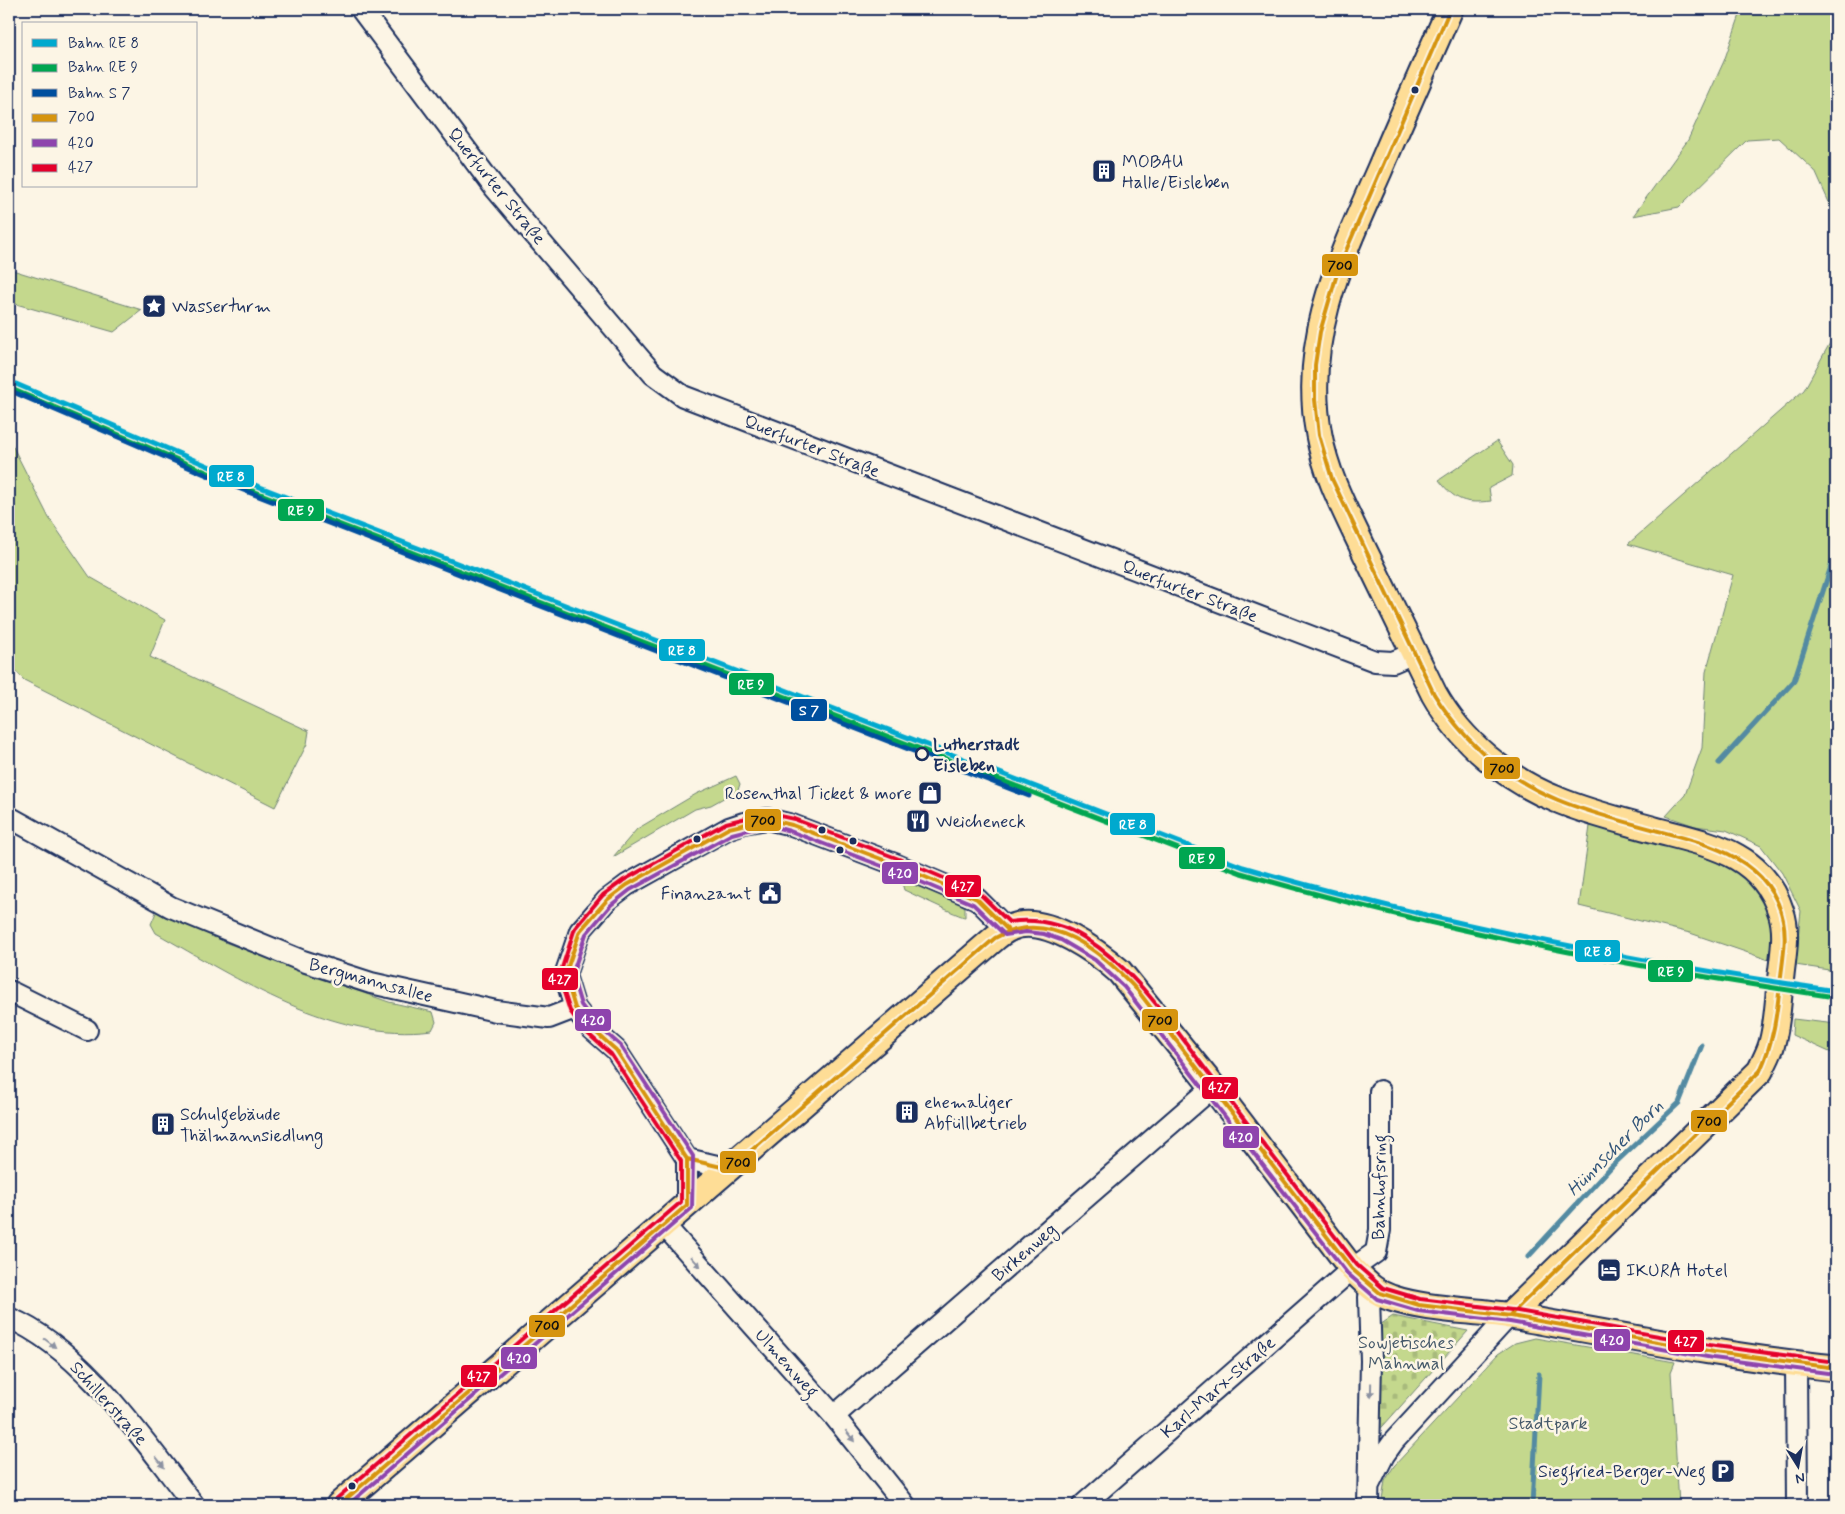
<svg xmlns="http://www.w3.org/2000/svg" width="1845" height="1514" font-family="Mynerve,sans-serif">
	<defs>
		<pattern id="cemetery-stones" width="16" height="16" patternUnits="userSpaceOnUse" patternTransform="scale(1.25)"><rect width="16" height="16" fill="#c4d88d"/><path d="M2 7V4a2 2 0 0 1 4 0v3zM10 15v-3a2 2 0 0 1 4 0v3z" fill="#a8ba7c"/></pattern>
	</defs>
	<rect width="100%" height="100%" fill="#fcf5e5"/>
	<filter id="ink" filterUnits="userSpaceOnUse"><feTurbulence type="fractalNoise" baseFrequency=".02" numOctaves="2"/><feDisplacementMap in="SourceGraphic" scale="10" xChannelSelector="R" yChannelSelector="G"/><feConvolveMatrix kernelMatrix="1 2 1 2 8 2 1 2 1" color-interpolation-filters="sRGB"/></filter>
	<g filter="url(#ink)">
		<path fill="#c4d88d" stroke="#708476" d="M 1742,9 L 1836,9 L 1836,218 L 1815,171 L 1779,138 L 1747,140 L 1679,207 L 1633,216 L 1688,140 L 1724,61 Z
			M 9,269 L 142,310 L 114,332 L 9,302 Z
			M 1836,332 L 1836,971 L 1795,965 L 1801,911 L 1782,873 L 1761,846 L 1726,830 L 1695,826 L 1666,816 L 1685,795 L 1702,748 L 1706,672 L 1733,575 L 1628,544 L 1804,390 Z
			M 9,439 L 49,518 L 90,577 L 165,620 L 150,657 L 309,731 L 307,744 L 275,807 L 24,680 L 9,664 Z
			M 1497,441 L 1513,465 L 1512,476 L 1489,488 L 1491,501 C 1465,504 1455,501 1439,480 Z
			M 736,776 L 740,784 L 738,790 L 711,805 L 695,809 L 613,857 L 637,829 L 696,794 Z
			M 1601,823 L 1721,858 L 1753,882 L 1771,910 L 1772,952 L 1769,960 L 1690,933 L 1579,906 L 1590,826 Z
			M 906,881 L 956,901 L 965,907 L 965,917 C 960,917 913,894 904,890 L 902,883 Z
			M 158,908 L 227,943 L 332,982 L 389,1002 L 433,1012 L 436,1022 L 432,1030 C 334,1043 238,979 156,933 L 151,924 Z
			M 1793,1019 L 1836,1024 L 1836,1055 L 1792,1035 Z
			M 1535,1338 L 1675,1362 L 1671,1372 L 1679,1505 L 1381,1505 L 1385,1481 L 1394,1466 L 1498,1354 L 1515,1343 Z"/>
		<path fill="url(#cemetery-stones)" stroke="#708476" d="M 1393,1316 L 1468,1331 L 1375,1435 L 1374,1329 Z"/>
		<g fill="none" stroke-linecap="round" stroke-linejoin="round">
			<path stroke="#528aa2" stroke-width="5" d="M 1719,763 L 1794,681 L 1836,551
				M 1528,1257 L 1612,1166 L 1679,1103 L 1702,1045
				M 1532,1505 L 1539,1374"/>
			<g stroke="#1b2f5e" stroke-width="24">
				<path id="minor" d="M 361,9 L 494,187 L 653,374 L 683,396 L 1375,661 L 1393,662 L 1414,653
					M 9,817 L 171,907 L 303,961 L 371,983 L 496,1011 L 549,1018 L 575,1008
					M 9,991 L 87,1030
					M 687,1159 L 730,1169
					M 687,1205 L 687,1159 L 616,1050 L 591,1028 L 575,1008 L 565,975 L 580,931 L 607,900 L 627,885 L 729,828 L 744,823 L 767,819 L 792,825 L 897,865 L 977,899 L 1007,929
					M 664,1225 L 834,1416 L 905,1505
					M 9,1318 C 83,1349 145,1443 194,1505
					M 1796,1364 L 1797,1505
					M 834,1416 L 1213,1087
					M 1369,1485 L 1384,1455 L 1394,1441 L 1509,1316
					M 1083,1505 L 1352,1269 L 1376,1252 L 1380,1230 L 1380,1091
					M 1368,1505 L 1371,1361 L 1369,1297 L 1373,1290"/>
			</g>
			<g stroke="#1b2f5e" stroke-width="29">
				<path id="major" d="M 1450,9 C 1426,63 1402,117 1379,171 C 1341,257 1301,339 1319,435 C 1326,475 1346,512 1363,548 C 1386,596 1410,645 1434,694 C 1461,742 1507,780 1558,800 C 1589,813 1623,821 1655,830 C 1708,844 1762,852 1781,912 C 1788,932 1783,955 1781,975 C 1778,998 1778,1021 1772,1043 C 1770,1052 1764,1062 1760,1071 L 1509,1316
					M 339,1505 L 995,938 C 1002,932 1009,927 1019,925 C 1051,919 1096,951 1119,971 L 1213,1087 L 1352,1269 C 1365,1282 1375,1293 1391,1298 C 1426,1310 1474,1310 1511,1316 C 1619,1335 1727,1357 1836,1368"/>
			</g>
			<use href="#minor" stroke="#fcf5e5" stroke-width="20"/>
			<use href="#major" stroke="#fedd96" stroke-width="25"/>
			<g stroke="#fcf5e5" stroke-width="8">
				<path id="bus-1" d="M 1450,9 L 1339,267 L 1320,332 L 1315,365 L 1315,400 L 1319,435 L 1332,479 L 1434,694 C 1464,742 1505,778 1558,800 C 1589,813 1623,821 1655,830 C 1708,844 1770,858 1783,920 C 1787,938 1783,958 1781,976 C 1777,1011 1775,1038 1760,1071 L 1509,1316
					M 1007,929 L 977,899 L 897,865 L 792,825 L 767,819 L 729,828 L 627,885 L 607,900 L 580,931 L 565,975 L 575,1008 L 591,1028 L 616,1050 L 687,1159 L 730,1169 L 995,938 C 1049,907 1102,952 1138,991 L 1352,1269 L 1380,1293 L 1419,1305 L 1511,1316 L 1714,1352 L 1836,1368
					M 339,1505 L 687,1205 L 687,1159 L 662,1123"/>
			</g>
			<g stroke="#fcf5e5" stroke-width="8">
				<path id="bus-2" d="M 348,1505 L 692,1208 L 693,1156 L 621,1046 L 596,1024 L 581,1005 L 572,975 L 586,934 L 611,905 L 630,890 L 732,834 L 767,825 L 790,831 L 895,871 L 973,904 L 1005,935 L 1026,932 L 1044,934 L 1061,940 L 1095,960 L 1124,987 L 1347,1273 L 1377,1299 L 1418,1311 L 1510,1322 L 1713,1358 L 1835,1374"/>
			</g>
			<g stroke="#fcf5e5" stroke-width="8">
				<path id="bus-3" d="M 335,1500 L 681,1202 L 681,1161 L 611,1054 L 586,1032 L 570,1011 L 559,977 L 575,928 L 603,895 L 624,880 L 726,823 L 767,813 L 794,819 L 899,859 L 979,893 L 1009,922 C 1037,918 1061,923 1085,938 C 1138,971 1173,1027 1210,1075 C 1259,1138 1308,1202 1357,1265 L 1383,1288 L 1420,1299 L 1512,1310 L 1715,1346 L 1836,1362"/>
			</g>
			<use href="#bus-1" stroke="#d6940e" stroke-width="4"/>
			<use href="#bus-2" stroke="#8e44ad" stroke-width="4"/>
			<use href="#bus-3" stroke="#e4002b" stroke-width="4"/>
			<g stroke="#fcf5e5" stroke-width="9">
				<path id="rail-1" d="M 9,381 L 234,477 L 1243,867 C 1438,924 1635,962 1836,991"/>
			</g>
			<g stroke="#fcf5e5" stroke-width="9">
				<path id="rail-2" d="M 9,388 L 232,483 L 1241,873 C 1436,930 1634,968 1835,997"/>
			</g>
			<g stroke="#fcf5e5" stroke-width="9">
				<path id="rail-3" d="M 11,391 L 228,484 L 1029,796"/>
			</g>
			<use href="#rail-1" stroke="#00a9ce" stroke-width="5"/>
			<use href="#rail-2" stroke="#00a651" stroke-width="5"/>
			<use href="#rail-3" stroke="#004f9e" stroke-width="5"/>
		</g>
		<defs><path id="oneway-solid" d="M-6-.8H1V-3.2L6.5 0L1 3.2V.8H-6Z" transform="scale(1.25)"/></defs>
		<g fill="#8c92a2">
			<use href="#oneway-solid" transform="translate(696 1262) rotate(48)"/>
			<use href="#oneway-solid" transform="translate(50 1343) rotate(37)"/>
			<use href="#oneway-solid" transform="translate(1371 1390) rotate(91)"/>
			<use href="#oneway-solid" transform="translate(850 1436) rotate(52)"/>
			<use href="#oneway-solid" transform="translate(160 1462) rotate(52)"/>
		</g>
	</g>
	<defs>
		<g id="building-square" transform="scale(1.25)"><rect x="-9" y="-9" width="18" height="18" rx="4" fill="#1b2f5e" stroke="#fcf5e5"/><path d="M-4-6H4V6H1V3H-1V6H-4ZM-2.5-4.3h1.7v1.8h-1.7ZM.8-4.3h1.7v1.8H.8ZM-2.5-1h1.7V.8h-1.7ZM.8-1h1.7V.8H.8Z" fill="#fff"/></g>
		<g id="sight-square" transform="scale(1.25)"><rect x="-9" y="-9" width="18" height="18" rx="4" fill="#1b2f5e" stroke="#fcf5e5"/><path d="M0-6L1.8-2.2L6-1.7L2.9 1.2L3.7 5.4L0 3.3L-3.7 5.4L-2.9 1.2L-6-1.7L-1.8-2.2Z" fill="#fff"/></g>
		<g id="shop-square" transform="scale(1.25)"><rect x="-9" y="-9" width="18" height="18" rx="4" fill="#1b2f5e" stroke="#fcf5e5"/><path d="M-5-2.5h2.3a2.7 3.5 0 0 1 5.4 0H5L5.5 6h-11ZM-1.5-2.5h3a1.5 2.3 0 0 0-3 0Z" fill="#fff"/></g>
		<g id="restaurant-square" transform="scale(1.25)"><rect x="-9" y="-9" width="18" height="18" rx="4" fill="#1b2f5e" stroke="#fcf5e5"/><path d="M-5-6h1v4h1v-4h1v4h1v-4h1v5L-1.5 .5V6h-2V.5L-5-1ZM5-6V6H3V1.5H1.5Q1.5-4 5-6Z" fill="#fff"/></g>
		<g id="civic-square" transform="scale(1.25)"><rect x="-9" y="-9" width="18" height="18" rx="4" fill="#1b2f5e" stroke="#fcf5e5"/><path d="M-.6-6.5H3V-4.5H.6V-3L4-1V1h2V6H-6V1h2V-1L-.6-3ZM-1.2 2.5V6h2.4V2.5Z" fill="#fff"/></g>
		<g id="hotel-square" transform="scale(1.25)"><rect x="-9" y="-9" width="18" height="18" rx="4" fill="#1b2f5e" stroke="#fcf5e5"/><path d="M-6-4.5h1.5V1H6V5H4.5V3h-9V5H-6ZM-4 0a1.8 1.8 0 1 1 3.6 0ZM.5 0V-2.5h3Q6-2.5 6 0Z" fill="#fff"/></g>
		<g id="parking-square" transform="scale(1.25)"><rect x="-9" y="-9" width="18" height="18" rx="4" fill="#1b2f5e" stroke="#fcf5e5"/><path d="M-3.5-5.5H1a3.5 3.5 0 0 1 0 7H-1V5.5H-3.5ZM-1-3.4V-.6H.8a1.4 1.4 0 0 0 0-2.8Z" fill="#fff"/></g>
	</defs>
	<g fill-rule="evenodd">
		<use href="#building-square" x="1104" y="171"/>
		<use href="#sight-square" x="154" y="306"/>
		<use href="#shop-square" x="930" y="793"/>
		<use href="#restaurant-square" x="918" y="821"/>
		<use href="#civic-square" x="770" y="893"/>
		<use href="#building-square" x="907" y="1112"/>
		<use href="#building-square" x="163" y="1124"/>
		<use href="#hotel-square" x="1609" y="1270"/>
		<use href="#parking-square" x="1723" y="1471"/>
	</g>
	<g fill="#1b2f5e" stroke="#fcf5e5" stroke-width="2">
		<circle cx="1415" cy="90" r="4.5"/>
		<circle cx="822" cy="830" r="4.5"/>
		<circle cx="697" cy="839" r="4.5"/>
		<circle cx="853" cy="841" r="4.5"/>
		<circle cx="840" cy="850" r="4.5"/>
		<circle cx="352" cy="1486" r="4.5"/>
	</g>
	<circle fill="#fcf5e5" stroke="#1b2f5e" stroke-width="2.5" cx="922" cy="754" r="6"/>
	<g text-anchor="middle" stroke-width="5" stroke-linejoin="round" paint-order="stroke">
		<g font-size="18" fill="#1b2f5e" stroke="#fcf5e5" text-anchor="start">
			<text x="1122" y="167">MOBAU<tspan x="1122" dy="21">Halle/Eisleben</tspan></text>
			<text x="172" y="312">Wasserturm</text>
			<text x="912" y="799" text-anchor="end">Rosenthal Ticket &amp; more</text>
			<text x="936" y="827">Weicheneck</text>
			<text x="752" y="899" text-anchor="end">Finanzamt</text>
			<text x="924" y="1108">ehemaliger<tspan x="924" dy="21">Abfüllbetrieb</tspan></text>
			<text x="180" y="1120">Schulgebäude<tspan x="180" dy="21">Thälmannsiedlung</tspan></text>
			<text x="1626" y="1276">IKURA Hotel</text>
			<text x="1706" y="1477" text-anchor="end">Siegfried-Berger-Weg</text>
		</g>
		<g font-size="18" fill="#1b2f5e" stroke="#fcf5e5">
			<text transform="translate(497 186) rotate(51)" y="6">Querfurter Straße</text>
			<text transform="translate(812 446) rotate(21)" y="6">Querfurter Straße</text>
			<text transform="translate(1190 591) rotate(21)" y="6">Querfurter Straße</text>
			<text transform="translate(371 980) rotate(15)" y="6">Bergmannsallee</text>
			<text transform="translate(1379 1187) rotate(-89)" y="6">Bahnhofsring</text>
			<text transform="translate(1024 1252) rotate(-41)" y="6">Birkenweg</text>
			<text transform="translate(787 1363) rotate(48)" y="6">Ulmenweg</text>
			<text transform="translate(1218 1387) rotate(-41)" y="6">Karl-Marx-Straße</text>
			<text transform="translate(109 1403) rotate(48)" y="6">Schillerstraße</text>
		</g>
		<g font-size="18" font-weight="bold" fill="#1b2f5e" stroke="#fcf5e5" text-anchor="start">
			<text x="933" y="750">Lutherstadt<tspan x="933" dy="21">Eisleben</tspan></text>
		</g>
		<g font-size="18" fill="#45596a" stroke="#fcf5e5">
			<text x="1406" y="1348">Sowjetisches<tspan x="1406" dy="21">Mahnmal</tspan></text>
			<text x="1548" y="1429">Stadtpark</text>
		</g>
		<g font-size="19" font-style="italic" fill="#32557a" stroke="#fcf5e5">
			<text transform="translate(1614 1147) rotate(-45)" y="7">Hünnscher Born</text>
		</g>
	</g>
	<g stroke="#fcf5e5" stroke-width="2">
		<rect x="1321" y="253" width="38" height="24" rx="5" fill="#d6940e"/>
		<rect x="208" y="464" width="47" height="24" rx="5" fill="#00a9ce"/>
		<rect x="277" y="498" width="48" height="24" rx="5" fill="#00a651"/>
		<rect x="658" y="638" width="48" height="24" rx="5" fill="#00a9ce"/>
		<rect x="728" y="672" width="47" height="24" rx="5" fill="#00a651"/>
		<rect x="790" y="698" width="38" height="24" rx="5" fill="#004f9e"/>
		<rect x="1483" y="756" width="38" height="24" rx="5" fill="#d6940e"/>
		<rect x="744" y="808" width="38" height="24" rx="5" fill="#d6940e"/>
		<rect x="1109" y="812" width="47" height="24" rx="5" fill="#00a9ce"/>
		<rect x="1178" y="846" width="48" height="24" rx="5" fill="#00a651"/>
		<rect x="881" y="861" width="38" height="24" rx="5" fill="#8e44ad"/>
		<rect x="944" y="874" width="38" height="24" rx="5" fill="#e4002b"/>
		<rect x="1574" y="939" width="47" height="24" rx="5" fill="#00a9ce"/>
		<rect x="1647" y="959" width="47" height="24" rx="5" fill="#00a651"/>
		<rect x="541" y="967" width="38" height="24" rx="5" fill="#e4002b"/>
		<rect x="1141" y="1008" width="38" height="24" rx="5" fill="#d6940e"/>
		<rect x="574" y="1008" width="38" height="24" rx="5" fill="#8e44ad"/>
		<rect x="1201" y="1076" width="38" height="24" rx="5" fill="#e4002b"/>
		<rect x="1690" y="1109" width="38" height="24" rx="5" fill="#d6940e"/>
		<rect x="1222" y="1125" width="38" height="24" rx="5" fill="#8e44ad"/>
		<rect x="719" y="1150" width="38" height="24" rx="5" fill="#d6940e"/>
		<rect x="528" y="1314" width="38" height="24" rx="5" fill="#d6940e"/>
		<rect x="1593" y="1328" width="38" height="24" rx="5" fill="#8e44ad"/>
		<rect x="1667" y="1329" width="38" height="24" rx="5" fill="#e4002b"/>
		<rect x="500" y="1346" width="38" height="24" rx="5" fill="#8e44ad"/>
		<rect x="460" y="1364" width="38" height="24" rx="5" fill="#e4002b"/>
	</g>
	<g font-size="14" text-anchor="middle" font-weight="bold" fill="#fff">
		<text x="231" y="481">RE 8</text>
		<text x="301" y="515">RE 9</text>
		<text x="682" y="655">RE 8</text>
		<text x="751" y="689">RE 9</text>
		<text x="809" y="715">S 7</text>
		<text x="1133" y="829">RE 8</text>
		<text x="1202" y="863">RE 9</text>
		<text x="900" y="878">420</text>
		<text x="963" y="891">427</text>
		<text x="1598" y="956">RE 8</text>
		<text x="1671" y="976">RE 9</text>
		<text x="560" y="984">427</text>
		<text x="593" y="1025">420</text>
		<text x="1220" y="1092">427</text>
		<text x="1241" y="1142">420</text>
		<text x="1612" y="1345">420</text>
		<text x="1686" y="1346">427</text>
		<text x="519" y="1363">420</text>
		<text x="479" y="1381">427</text>
	</g>
	<g font-size="14" text-anchor="middle" font-weight="bold" fill="#111">
		<text x="1340" y="270">700</text>
		<text x="1502" y="773">700</text>
		<text x="763" y="825">700</text>
		<text x="1160" y="1025">700</text>
		<text x="1709" y="1126">700</text>
		<text x="738" y="1167">700</text>
		<text x="547" y="1330">700</text>
	</g>
	<rect width="1845" height="1514" fill="none" stroke="#fcf5e5" stroke-width="30"/>
	<rect x="15" y="15" width="1815" height="1484" fill="none" stroke="#1b2f5e" stroke-width="2" filter="url(#ink)"/>
	<rect x="22" y="22" width="175" height="165" fill="#fcf5e5" stroke="#a2a6af"/>
	<rect x="32" y="39" width="25" height="8" fill="#00a9ce" stroke="#a2a6af"/>
	<text x="68" y="48" font-size="15" fill="#1b2f5e">Bahn RE 8</text>
	<rect x="32" y="64" width="25" height="8" fill="#00a651" stroke="#a2a6af"/>
	<text x="68" y="72" font-size="15" fill="#1b2f5e">Bahn RE 9</text>
	<rect x="32" y="89" width="25" height="8" fill="#004f9e" stroke="#a2a6af"/>
	<text x="68" y="98" font-size="15" fill="#1b2f5e">Bahn S 7</text>
	<rect x="32" y="114" width="25" height="8" fill="#d6940e" stroke="#a2a6af"/>
	<text x="68" y="122" font-size="15" fill="#1b2f5e">700</text>
	<rect x="32" y="139" width="25" height="8" fill="#8e44ad" stroke="#a2a6af"/>
	<text x="68" y="148" font-size="15" fill="#1b2f5e">420</text>
	<rect x="32" y="164" width="25" height="8" fill="#e4002b" stroke="#a2a6af"/>
	<text x="68" y="172" font-size="15" fill="#1b2f5e">427</text>
	<g transform="translate(1798 1466) rotate(169)" stroke="#fcf5e5" stroke-width="4" paint-order="stroke">
	<path d="M0-4L9 19L0 12L-9 19Z" fill="#1b2f5e"/>
	<text y="-8" font-size="14" font-weight="bold" text-anchor="middle" fill="#1b2f5e">N</text>
	</g>
</svg>
